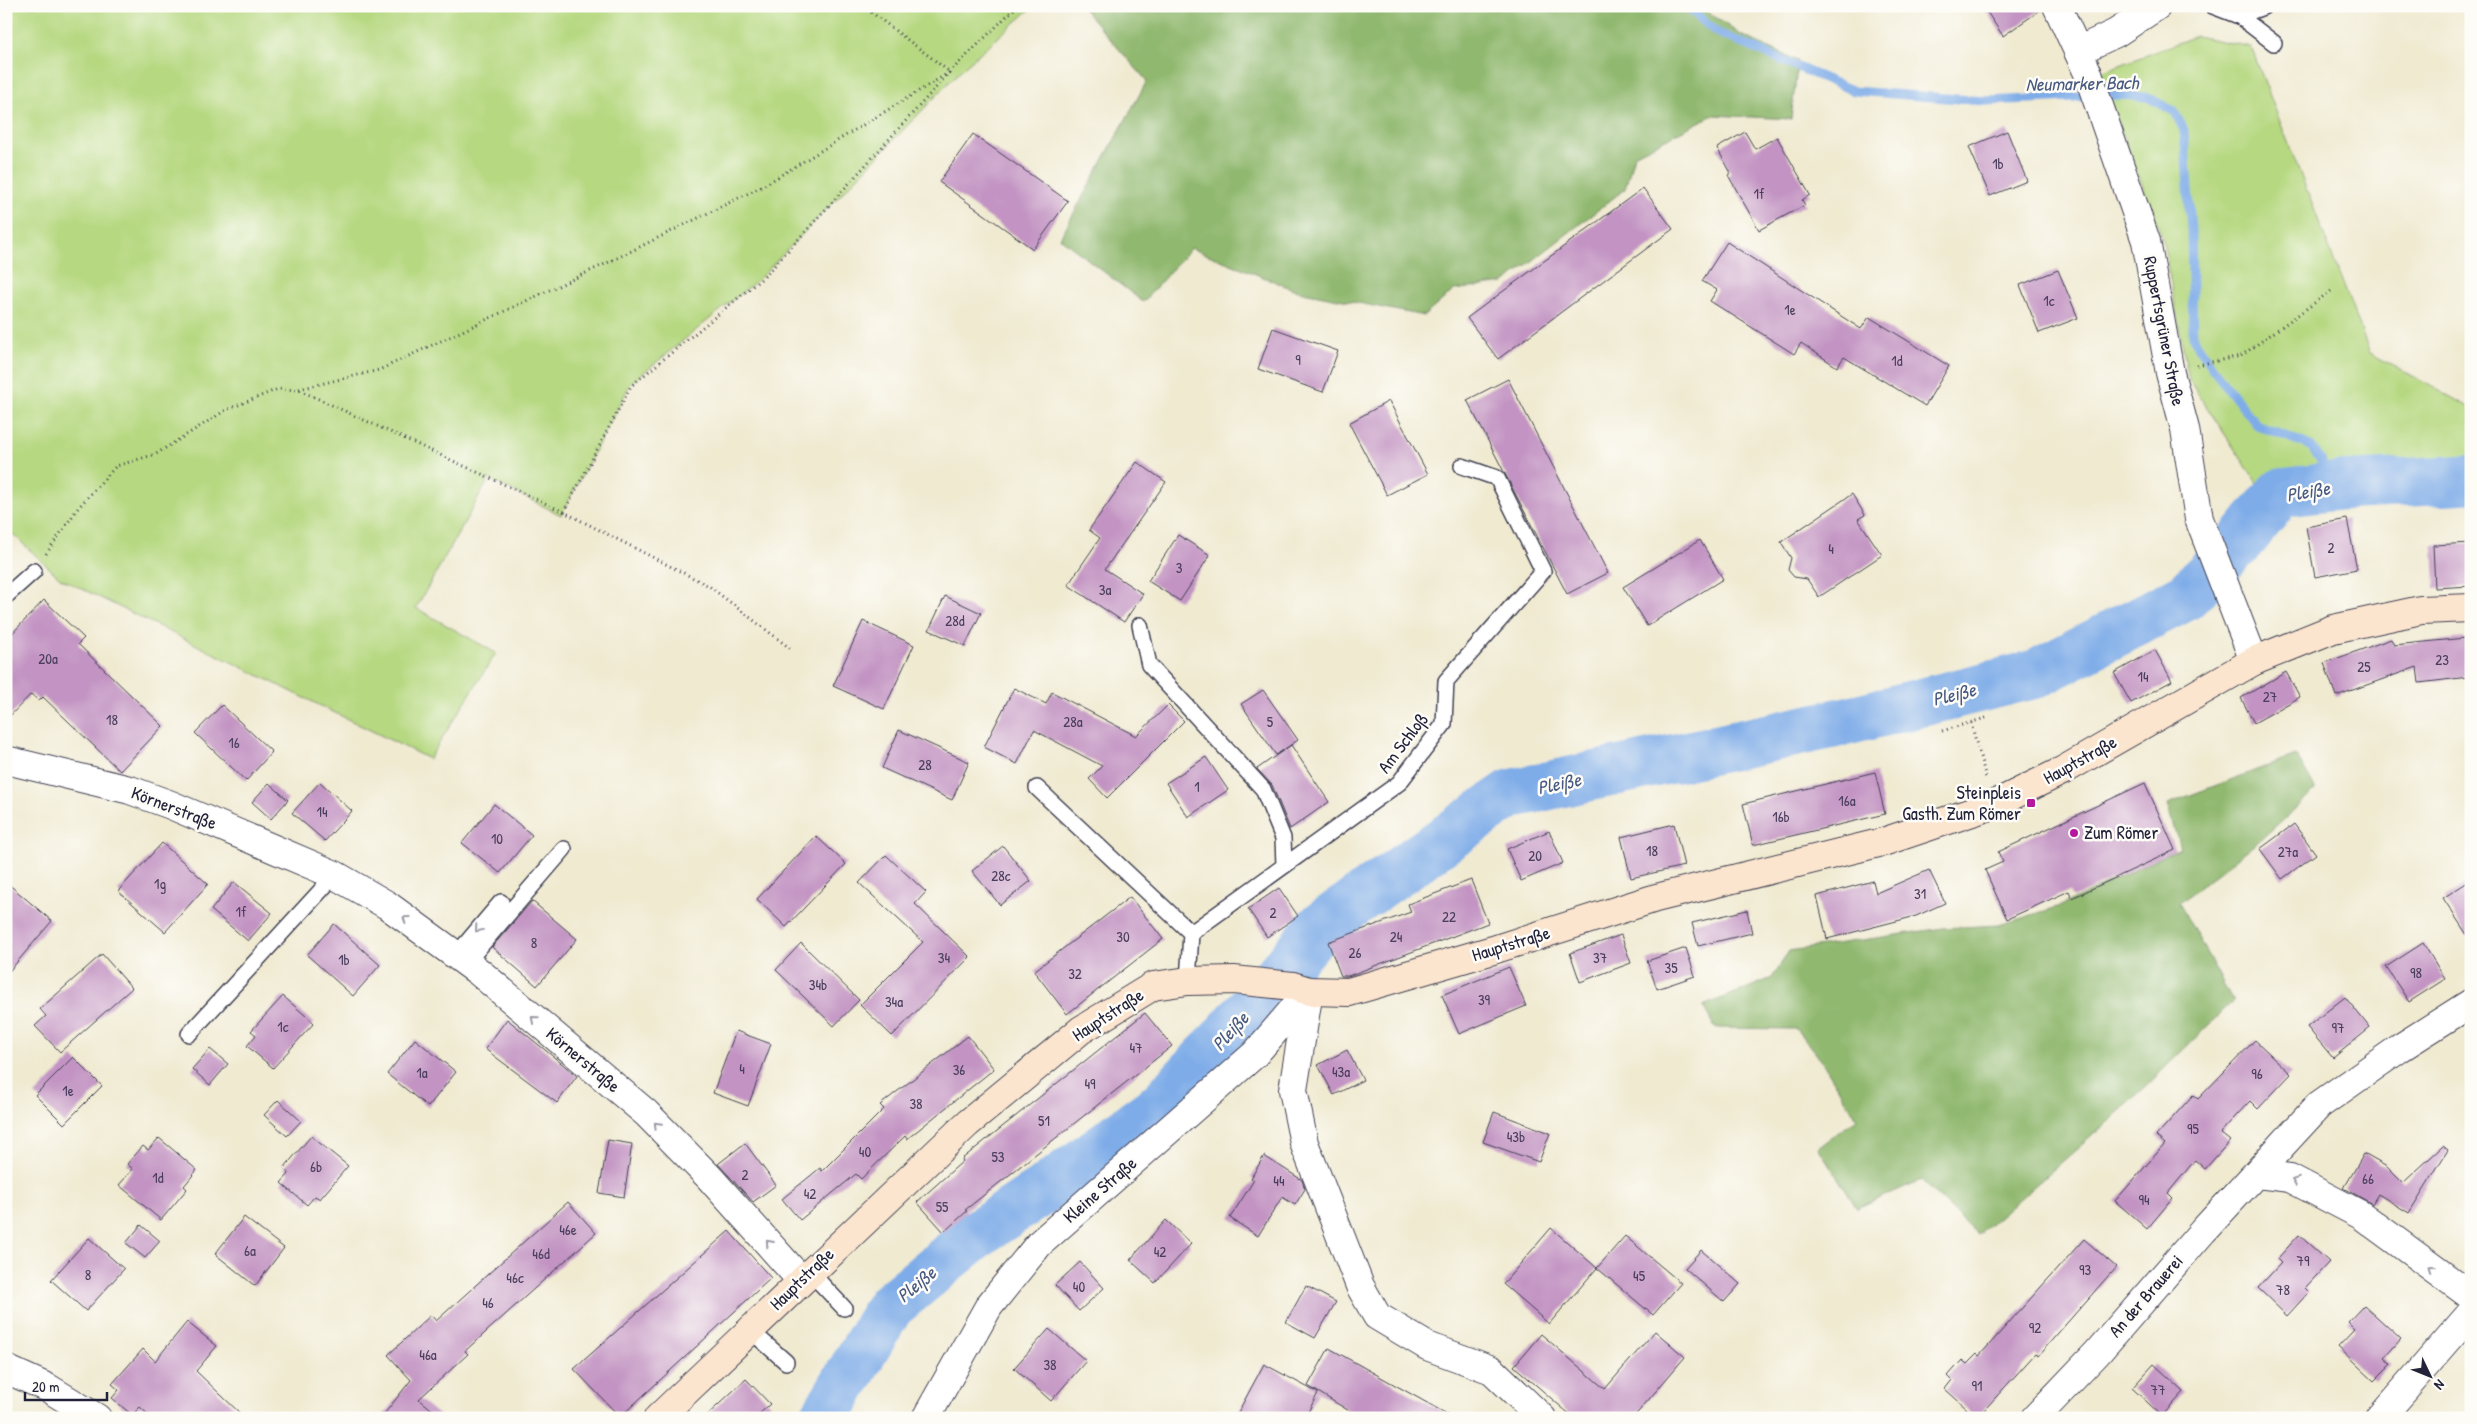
<svg xmlns="http://www.w3.org/2000/svg" width="2477" height="1424" font-family="'Patrick Hand',sans-serif">
	<rect width="100%" height="100%" fill="#fdfcf7"/>
	<filter id="ink" filterUnits="userSpaceOnUse"><feTurbulence type="fractalNoise" baseFrequency=".02" numOctaves="2"/><feDisplacementMap in="SourceGraphic" scale="10" xChannelSelector="R" yChannelSelector="G"/><feConvolveMatrix kernelMatrix="1 2 1 2 8 2 1 2 1" color-interpolation-filters="sRGB"/></filter>
	<filter id="wash" filterUnits="userSpaceOnUse"><feTurbulence type="fractalNoise" baseFrequency=".0096" numOctaves="4" result="noise"/><feDisplacementMap in="SourceGraphic" scale="20" xChannelSelector="R" yChannelSelector="G"/><feGaussianBlur stdDeviation="1.12" result="paint"/><feColorMatrix in="noise" values="0 0 0 0 0 0 0 0 0 0 0 0 0 0 0 0 0 1.4 0 .05"/><feComposite in="paint" operator="in"/></filter>
	<g filter="url(#wash)">
		<rect width="100%" height="100%" fill="#f0ead1"/>
		<path fill="#b6d880" stroke="#6c7d5e" d="M 6,6 L 1034,6 L 966,65 L 760,278 L 631,383 L 561,515 L 489,479 L 416,608 L 496,653 L 429,759 L 60,578 L 6,528 Z
			M 2196,36 L 2251,47 L 2370,353 L 2471,408 L 2471,482 L 2257,483 L 2189,380 L 2162,236 L 2099,73 Z"/>
		<path fill="#90b86e" stroke="#596d54" d="M 1081,6 L 1699,6 L 1741,35 L 1798,61 L 1791,119 L 1713,115 L 1634,155 L 1625,189 L 1504,283 L 1454,290 L 1424,316 L 1298,291 L 1191,248 L 1143,302 L 1060,238 L 1147,81 Z
			M 2296,755 L 2316,790 L 2259,841 L 2179,903 L 2233,1001 L 2123,1109 L 1978,1235 L 1921,1180 L 1857,1208 L 1818,1147 L 1857,1119 L 1821,1060 L 1796,1029 L 1715,1028 L 1703,1006 L 1772,978 L 1789,951 L 1943,928 L 1999,925 L 2061,906 L 2180,848 L 2167,804 Z"/>
		<g fill="none" stroke-linecap="round" stroke-linejoin="round">
			<path stroke="#7eace8" stroke-width="9" d="M 1686,6 L 1716,32 L 1854,91 L 1985,101 L 2118,95 L 2147,97 L 2174,111 L 2184,130 L 2191,230 L 2193,338 L 2218,376 L 2257,425 L 2311,446 L 2338,486"/>
			<path stroke="#7eace8" stroke-width="49" d="M 824,1418 L 890,1306 L 981,1231 L 1044,1190 L 1161,1105 L 1226,1036 L 1322,925 L 1510,794 L 1847,721 L 2036,674 L 2185,597 L 2242,540 L 2280,493 L 2338,486 L 2471,479"/>
		</g>
		<g id="blocks">
			<path fill="#c394c3" d="M 1983,6 L 2042,6 L 2042,9 L 2003,36 Z
				M 2007,131 L 2027,181 L 1990,196 L 1969,147 Z
				M 1745,132 L 1755,149 L 1777,137 L 1810,195 L 1802,200 L 1805,205 L 1759,230 L 1728,175 L 1731,173 L 1717,148 Z
				M 973,134 L 1068,201 L 1033,249 L 939,182 Z
				M 1643,188 L 1673,229 L 1498,359 L 1467,318 Z
				M 1727,242 L 1861,329 L 1869,317 L 1949,366 L 1925,406 L 1844,357 L 1837,367 L 1801,343 L 1794,354 L 1710,301 L 1717,290 L 1702,281 Z
				M 2058,270 L 2078,318 L 2039,333 L 2020,285 Z
				M 1273,328 L 1338,351 L 1323,392 L 1258,369 Z
				M 1508,379 L 1608,573 L 1567,594 L 1467,400 Z
				M 1389,401 L 1428,474 L 1387,495 L 1349,423 Z
				M 1137,462 L 1166,482 L 1105,569 L 1143,594 L 1124,622 L 1068,585 L 1100,538 L 1089,530 Z
				M 1852,494 L 1865,515 L 1858,519 L 1882,555 L 1819,597 L 1807,579 L 1794,577 L 1788,570 L 1791,558 L 1781,542 Z
				M 2347,519 L 2357,569 L 2315,577 L 2306,527 Z
				M 1178,535 L 1210,555 L 1180,601 L 1148,581 Z
				M 1700,540 L 1723,579 L 1647,626 L 1623,587 Z
				M 2471,543 L 2471,586 L 2435,588 L 2433,545 Z
				M 945,596 L 981,613 L 965,646 L 929,630 Z
				M 44,600 L 84,638 L 78,644 L 163,726 L 120,771 L 43,697 L 39,701 L 31,694 L 6,720 L 6,640 Z
				M 863,621 L 914,645 L 884,709 L 833,686 Z
				M 2465,638 L 2469,677 L 2419,683 L 2417,667 L 2336,696 L 2324,663 L 2391,639 L 2394,645 Z
				M 2155,650 L 2172,681 L 2131,703 L 2114,673 Z
				M 2286,672 L 2300,697 L 2254,723 L 2241,698 Z
				M 1014,688 L 1046,704 L 1052,692 L 1136,736 L 1168,705 L 1184,721 L 1107,798 L 1089,779 L 1102,766 L 1034,730 L 1017,764 L 984,747 Z
				M 1263,690 L 1298,740 L 1276,755 L 1241,704 Z
				M 222,705 L 272,752 L 246,781 L 195,733 Z
				M 899,730 L 969,762 L 952,800 L 882,768 Z
				M 1291,745 L 1329,802 L 1290,829 L 1272,785 L 1257,769 Z
				M 1206,757 L 1228,790 L 1188,817 L 1166,783 Z
				M 1875,772 L 1885,814 L 1753,845 L 1743,804 Z
				M 320,782 L 352,811 L 325,841 L 292,813 Z
				M 269,783 L 288,800 L 271,819 L 252,802 Z
				M 2145,783 L 2175,850 L 2072,898 L 2069,891 L 2007,919 L 1985,870 L 2003,862 L 1998,852 Z
				M 494,804 L 532,835 L 500,873 L 462,843 Z
				M 1674,824 L 1684,866 L 1631,878 L 1621,837 Z
				M 2294,824 L 2316,854 L 2282,879 L 2260,849 Z
				M 1549,831 L 1563,863 L 1521,881 L 1507,849 Z
				M 816,836 L 846,864 L 786,927 L 757,899 Z
				M 162,843 L 208,884 L 165,932 L 118,891 Z
				M 1003,846 L 1031,881 L 1000,905 L 972,871 Z
				M 886,855 L 926,892 L 915,904 L 970,957 L 892,1036 L 860,1005 L 923,942 L 859,883 Z
				M 1929,870 L 1945,903 L 1916,916 L 1827,939 L 1817,896 L 1873,881 L 1876,893 Z
				M 1471,880 L 1488,923 L 1348,976 L 1341,976 L 1328,942 L 1411,912 L 1408,904 Z
				M 2471,880 L 2471,941 L 2443,898 Z
				M 6,882 L 52,921 L 6,975 Z
				M 234,882 L 272,913 L 248,941 L 211,910 Z
				M 1279,888 L 1298,916 L 1267,937 L 1248,909 Z
				M 1130,897 L 1163,939 L 1067,1014 L 1034,971 Z
				M 532,901 L 577,939 L 537,986 L 492,947 Z
				M 1747,910 L 1752,933 L 1698,946 L 1692,923 Z
				M 334,924 L 380,965 L 353,996 L 307,955 Z
				M 1621,935 L 1631,963 L 1580,982 L 1570,953 Z
				M 801,943 L 859,1000 L 834,1026 L 776,970 Z
				M 2423,943 L 2445,979 L 2409,1002 L 2386,967 Z
				M 1686,948 L 1695,976 L 1657,989 L 1647,961 Z
				M 102,954 L 132,988 L 60,1052 L 35,1026 L 46,1016 L 40,1009 Z
				M 1509,967 L 1526,1006 L 1459,1034 L 1442,995 Z
				M 283,996 L 314,1023 L 273,1068 L 247,1046 L 256,1035 L 251,1031 Z
				M 2345,997 L 2370,1028 L 2333,1058 L 2307,1027 Z
				M 1145,1013 L 1172,1046 L 965,1210 L 967,1211 L 944,1232 L 917,1202 L 963,1161 L 962,1159 Z
				M 507,1019 L 577,1076 L 557,1103 L 485,1049 Z
				M 736,1031 L 771,1044 L 748,1106 L 713,1093 Z
				M 968,1036 L 994,1069 L 907,1139 L 905,1136 L 861,1179 L 856,1174 L 800,1220 L 782,1199 L 820,1168 L 822,1171 L 884,1109 L 880,1105 Z
				M 415,1039 L 456,1072 L 428,1107 L 387,1074 Z
				M 2255,1040 L 2291,1074 L 2258,1109 L 2250,1101 L 2220,1133 L 2230,1141 L 2205,1169 L 2195,1160 L 2168,1193 L 2173,1198 L 2147,1229 L 2115,1201 L 2165,1144 L 2156,1136 L 2193,1095 L 2198,1099 Z
				M 210,1049 L 228,1064 L 210,1085 L 192,1069 Z
				M 1347,1050 L 1363,1080 L 1334,1095 L 1318,1065 Z
				M 73,1057 L 102,1086 L 64,1124 L 35,1095 Z
				M 278,1100 L 301,1121 L 287,1136 L 264,1115 Z
				M 1494,1112 L 1550,1133 L 1539,1162 L 1483,1142 Z
				M 311,1136 L 348,1166 L 320,1199 L 315,1196 L 307,1205 L 281,1183 L 289,1174 L 284,1168 Z
				M 159,1138 L 197,1170 L 184,1186 L 187,1189 L 161,1220 L 119,1185 L 133,1169 L 127,1164 L 143,1146 L 148,1150 Z
				M 608,1140 L 632,1144 L 624,1197 L 599,1193 Z
				M 745,1143 L 776,1185 L 753,1202 L 718,1164 Z
				M 2443,1146 L 2448,1150 L 2409,1213 L 2378,1194 L 2372,1204 L 2344,1188 L 2364,1154 L 2387,1167 L 2403,1183 Z
				M 1264,1156 L 1302,1180 L 1305,1189 L 1295,1205 L 1282,1197 L 1258,1236 L 1230,1218 L 1254,1180 L 1251,1178 Z
				M 568,1202 L 596,1233 L 465,1351 L 468,1354 L 419,1399 L 442,1418 L 381,1418 L 411,1380 L 388,1355 L 431,1315 L 436,1321 Z
				M 244,1217 L 284,1248 L 255,1286 L 215,1254 Z
				M 1166,1220 L 1191,1244 L 1155,1283 L 1130,1260 Z
				M 141,1225 L 160,1241 L 145,1258 L 126,1243 Z
				M 1551,1228 L 1597,1268 L 1549,1324 L 1503,1284 Z
				M 729,1231 L 771,1278 L 620,1417 L 574,1369 Z
				M 2299,1235 L 2329,1262 L 2305,1288 L 2309,1292 L 2287,1316 L 2258,1288 L 2281,1263 L 2277,1259 Z
				M 1625,1236 L 1681,1283 L 1653,1315 L 1597,1268 Z
				M 89,1238 L 124,1269 L 86,1311 L 51,1280 Z
				M 2084,1239 L 2116,1267 L 2038,1356 L 2035,1354 L 1977,1418 L 1945,1389 L 1952,1380 L 1948,1376 L 1962,1360 L 1967,1364 L 1977,1354 L 1979,1356 Z
				M 1701,1250 L 1740,1284 L 1724,1302 L 1685,1268 Z
				M 1080,1262 L 1104,1288 L 1079,1311 L 1055,1285 Z
				M 1306,1286 L 1336,1302 L 1315,1338 L 1286,1322 Z
				M 2364,1305 L 2401,1339 L 2384,1358 L 2391,1364 L 2374,1381 L 2338,1347 L 2355,1329 L 2348,1322 Z
				M 187,1322 L 217,1346 L 196,1371 L 245,1418 L 152,1418 L 140,1407 L 132,1415 L 112,1398 L 119,1390 L 112,1384 L 143,1349 L 155,1361 Z
				M 1049,1329 L 1086,1361 L 1051,1401 L 1014,1368 Z
				M 1655,1331 L 1685,1357 L 1633,1418 L 1574,1418 L 1514,1366 L 1541,1334 L 1605,1389 Z
				M 1329,1348 L 1454,1418 L 1361,1418 L 1308,1386 Z
				M 1264,1364 L 1318,1393 L 1305,1418 L 1235,1418 Z
				M 2154,1364 L 2184,1392 L 2162,1416 L 2132,1388 Z
				M 746,1379 L 770,1404 L 755,1418 L 704,1418 Z"/>
		</g>
	</g>
	<g filter="url(#ink)">
		<use href="#blocks" fill-opacity="0" stroke="#414052" stroke-width="1"/>
		<g fill="none" stroke-linecap="round" stroke-linejoin="round">
			<g stroke="#414052" stroke-width="18">
				<path id="service" d="M 2213,6 L 2239,16 L 2274,43
					M 2239,16 L 2263,7
					M 6,596 L 34,571
					M 1140,625 L 1149,665 L 1263,789 L 1283,838 L 1284,866
					M 1037,788 L 1191,933
					M 456,955 L 501,902
					M 466,963 L 564,849
					M 1188,981 L 1191,933 L 1399,783 L 1444,724 L 1446,681 L 1543,571 L 1497,478 L 1462,466
					M 189,1034 L 335,875
					M 810,1272 L 844,1308
					M 750,1330 L 786,1362"/>
			</g>
			<g stroke="#414052" stroke-width="30">
				<path id="minor" d="M 2078,51 L 2116,33 L 2157,6
					M 6,760 L 130,790 L 171,805 L 335,875 L 387,905 L 479,972 L 646,1113 L 709,1177 L 801,1280
					M 1309,991 L 1293,1090 L 1304,1143 L 1360,1286 L 1377,1316 L 1427,1346 L 1492,1370 L 1542,1418
					M 2257,1174 L 2290,1178 L 2361,1215 L 2471,1296
					M 926,1418 L 989,1306 L 1039,1244 L 1255,1054 L 1309,991
					M 2035,1418 L 2097,1353 L 2203,1231 L 2319,1105 L 2400,1048 L 2471,1003
					M 2380,1418 L 2471,1313"/>
			</g>
			<g stroke="#414052" stroke-width="30">
				<path id="tertiary" d="M 2057,6 L 2087,71 L 2146,241 L 2170,373 L 2185,429 L 2199,519 L 2254,661
					M 6,1369 L 48,1388 L 97,1418"/>
			</g>
			<g stroke="#414052" stroke-width="30">
				<path id="secondary" d="M 658,1418 L 967,1124 L 1081,1030 L 1153,986 L 1188,981 L 1234,980 L 1293,986 L 1309,991 L 1349,992 L 1493,950 L 1656,898 L 1883,842 L 1993,805 L 2062,771 L 2254,661 L 2333,629 L 2421,610 L 2471,608"/>
			</g>
			<path stroke="#414052" stroke-width="3" stroke-dasharray="1 4" stroke-linecap="butt" d="M 2197,365 L 2241,356 L 2331,291
				M 299,389 L 379,370 L 605,264 L 763,186 L 950,72 L 863,6
				M 564,512 L 631,386 L 766,275 L 950,72 L 1017,6
				M 46,554 L 78,508 L 116,466 L 156,454 L 226,410 L 278,389 L 299,390 L 564,512 L 709,586 L 791,649
				M 1971,723 L 1986,778
				M 1942,731 L 1989,717"/>
			<use href="#service" stroke="#fff" stroke-width="15"/>
			<use href="#minor" stroke="#fff" stroke-width="28"/>
			<use href="#tertiary" stroke="#fff" stroke-width="28"/>
			<use href="#secondary" stroke="#fce5cf" stroke-width="28"/>
		</g>
		<defs><path id="oneway-chevron" d="M-2-3.5L2.5 0L-2 3.5" fill="none" stroke-width="1.6" stroke-linecap="round" stroke-linejoin="round" transform="scale(1.25)"/></defs>
		<g stroke="#9c9ca7">
			<use href="#oneway-chevron" transform="translate(406 919) rotate(-144)"/>
			<use href="#oneway-chevron" transform="translate(478 929) rotate(131)"/>
			<use href="#oneway-chevron" transform="translate(534 1019) rotate(-140)"/>
			<use href="#oneway-chevron" transform="translate(657 1125) rotate(-134)"/>
			<use href="#oneway-chevron" transform="translate(2295 1181) rotate(-159)"/>
			<use href="#oneway-chevron" transform="translate(769 1243) rotate(-132)"/>
			<use href="#oneway-chevron" transform="translate(2431 1268) rotate(-144)"/>
		</g>
	</g>
	<g fill="#b5179e" stroke="#fdfcf7" stroke-width="2">
		<rect x="2026" y="798" width="10" height="10" rx="2.5"/>
		<circle cx="2074" cy="833" r="5"/>
	</g>
	<g text-anchor="middle" stroke-width="5" stroke-linejoin="round" paint-order="stroke">
		<g font-size="15" fill="#4a3e5d">
			<text x="1998" y="169">1b</text>
			<text x="1759" y="199">1f</text>
			<text x="2049" y="306">1c</text>
			<text x="1790" y="315">1e</text>
			<text x="1298" y="365">9</text>
			<text x="1897" y="366">1d</text>
			<text x="2331" y="553">2</text>
			<text x="1831" y="554">4</text>
			<text x="1179" y="573">3</text>
			<text x="1105" y="595">3a</text>
			<text x="955" y="626">28d</text>
			<text x="48" y="664">20a</text>
			<text x="2442" y="665">23</text>
			<text x="2364" y="672">25</text>
			<text x="2143" y="682">14</text>
			<text x="2270" y="702">27</text>
			<text x="112" y="725">18</text>
			<text x="1073" y="727">28a</text>
			<text x="1270" y="727">5</text>
			<text x="234" y="748">16</text>
			<text x="925" y="770">28</text>
			<text x="1197" y="792">1</text>
			<text x="1847" y="806">16a</text>
			<text x="322" y="817">14</text>
			<text x="1781" y="822">16b</text>
			<text x="497" y="844">10</text>
			<text x="1652" y="856">18</text>
			<text x="2288" y="857">27a</text>
			<text x="1535" y="861">20</text>
			<text x="1001" y="881">28c</text>
			<text x="160" y="889">1g</text>
			<text x="1920" y="899">31</text>
			<text x="241" y="917">1f</text>
			<text x="1273" y="918">2</text>
			<text x="1449" y="922">22</text>
			<text x="1123" y="942">30</text>
			<text x="1396" y="942">24</text>
			<text x="534" y="948">8</text>
			<text x="1355" y="958">26</text>
			<text x="944" y="963">34</text>
			<text x="1600" y="963">37</text>
			<text x="344" y="965">1b</text>
			<text x="1671" y="973">35</text>
			<text x="2416" y="978">98</text>
			<text x="1075" y="979">32</text>
			<text x="818" y="990">34b</text>
			<text x="1484" y="1005">39</text>
			<text x="894" y="1007">34a</text>
			<text x="283" y="1032">1c</text>
			<text x="2338" y="1033">97</text>
			<text x="1136" y="1053">47</text>
			<text x="742" y="1074">4</text>
			<text x="959" y="1075">36</text>
			<text x="1341" y="1077">43a</text>
			<text x="422" y="1078">1a</text>
			<text x="2257" y="1079">96</text>
			<text x="1090" y="1089">49</text>
			<text x="68" y="1096">1e</text>
			<text x="916" y="1109">38</text>
			<text x="1044" y="1126">51</text>
			<text x="2193" y="1134">95</text>
			<text x="1516" y="1142">43b</text>
			<text x="865" y="1157">40</text>
			<text x="998" y="1162">53</text>
			<text x="316" y="1172">6b</text>
			<text x="745" y="1180">2</text>
			<text x="158" y="1183">1d</text>
			<text x="2368" y="1184">66</text>
			<text x="1279" y="1186">44</text>
			<text x="810" y="1199">42</text>
			<text x="2144" y="1205">94</text>
			<text x="942" y="1212">55</text>
			<text x="568" y="1235">46e</text>
			<text x="250" y="1256">6a</text>
			<text x="1160" y="1257">42</text>
			<text x="541" y="1259">46d</text>
			<text x="2303" y="1266">79</text>
			<text x="2085" y="1275">93</text>
			<text x="88" y="1280">8</text>
			<text x="1639" y="1281">45</text>
			<text x="515" y="1283">46c</text>
			<text x="1079" y="1292">40</text>
			<text x="2283" y="1295">78</text>
			<text x="488" y="1308">46</text>
			<text x="2035" y="1333">92</text>
			<text x="428" y="1360">46a</text>
			<text x="1050" y="1370">38</text>
			<text x="1977" y="1391">91</text>
			<text x="2158" y="1395">77</text>
		</g>
		<g font-size="18" fill="#22223b" stroke="#fdfcf7">
			<text transform="translate(2164 331) rotate(79)" y="6">Ruppertsgrüner Straße</text>
			<text transform="translate(1403 743) rotate(-53)" y="6">Am Schloß</text>
			<text transform="translate(2080 760) rotate(-29)" y="6">Hauptstraße</text>
			<text transform="translate(174 808) rotate(21)" y="6">Körnerstraße</text>
			<text transform="translate(1511 944) rotate(-17)" y="6">Hauptstraße</text>
			<text transform="translate(1108 1015) rotate(-33)" y="6">Hauptstraße</text>
			<text transform="translate(583 1060) rotate(40)" y="6">Körnerstraße</text>
			<text transform="translate(1100 1190) rotate(-41)" y="6">Kleine Straße</text>
			<text transform="translate(802 1279) rotate(-44)" y="6">Hauptstraße</text>
			<text transform="translate(2146 1296) rotate(-49)" y="6">An der Brauerei</text>
		</g>
		<g font-size="18" fill="#22223b" stroke="#fdfcf7" text-anchor="end">
			<text x="2021" y="799">Steinpleis<tspan x="2021" dy="21">Gasth. Zum Römer</tspan></text>
			<text x="2084" y="839" text-anchor="start">Zum Römer</text>
		</g>
		<g font-size="19" font-style="italic" fill="#475980" stroke="#fdfcf7">
			<text transform="translate(2082 83) rotate(-1)" y="7">Neumarker Bach</text>
			<text transform="translate(2308 491) rotate(-10)" y="7">Pleiße</text>
			<text transform="translate(1954 694) rotate(-14)" y="7">Pleiße</text>
			<text transform="translate(1559 783) rotate(-12)" y="7">Pleiße</text>
			<text transform="translate(1230 1031) rotate(-48)" y="7">Pleiße</text>
			<text transform="translate(916 1284) rotate(-40)" y="7">Pleiße</text>
		</g>
	</g>
	<rect width="2477" height="1424" fill="none" stroke="#fdfcf7" stroke-width="25"/>
	<g transform="translate(2430 1376) rotate(133)" stroke="#fdfcf7" stroke-width="4" paint-order="stroke">
	<path d="M0-4L9 19L0 12L-9 19Z" fill="#22223b"/>
	<text y="-8" font-size="14" font-weight="bold" text-anchor="middle" fill="#22223b">N</text>
	</g>
	<path d="M25 1392v8h82v-8" fill="none" stroke="#22223b" stroke-width="2.5"/>
	<text x="32" y="1392" font-size="15" fill="#22223b" stroke="#fdfcf7" stroke-width="4" paint-order="stroke">20 m</text>
</svg>
